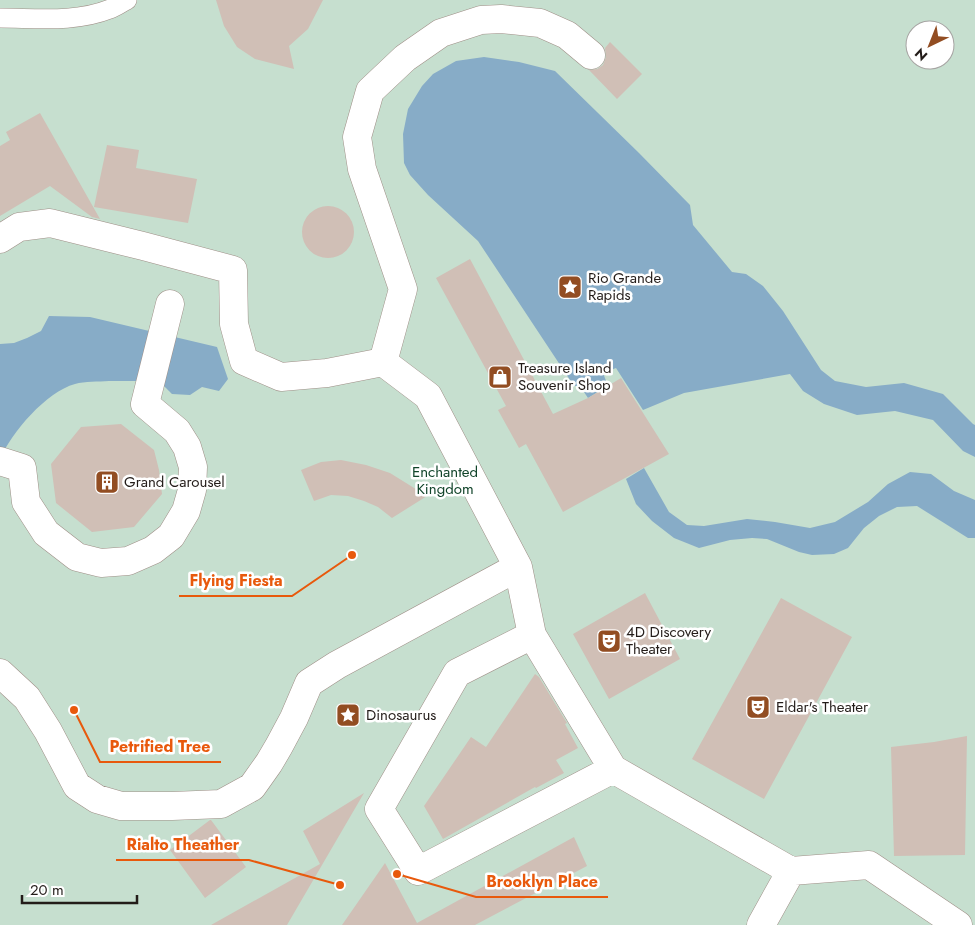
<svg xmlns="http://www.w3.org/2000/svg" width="975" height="925" font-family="Jost,sans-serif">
	<rect width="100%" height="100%" fill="#fef3ee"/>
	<path fill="#c6dfcf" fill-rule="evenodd" d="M 0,0 L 975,0 L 975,925 L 0,925 ZM 915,30 L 945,30 L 945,60 L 915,60 Z"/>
	<path fill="#87acc7" d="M 484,57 L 519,62 L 555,71 L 639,153 L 690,205 L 693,225 L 732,272 L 746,274 L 763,286 L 783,311 L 821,370 L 835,381 L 866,387 L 904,383 L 943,394 L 973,424 L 975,425 L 975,457 L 963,451 L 933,420 L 895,411 L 857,415 L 824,404 L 803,391 L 790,374 L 684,393 L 643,410 L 616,368 L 603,373 L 608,386 L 588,398 L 580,386 L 574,386 L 478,241 L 428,195 L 410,175 L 404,163 L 403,134 L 408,109 L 422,86 L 433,74 L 456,61 Z
		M 49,316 L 90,317 L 217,347 L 228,379 L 219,391 L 202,387 L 190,395 L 172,394 L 159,381 C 143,381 126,381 109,381 C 98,382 85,381 75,384 C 46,392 12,432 0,459 L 0,344 L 14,343 L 27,338 L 41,331 Z
		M 644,468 L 669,512 L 687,525 L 704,526 L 747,519 L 775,522 L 810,528 L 835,522 L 868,502 L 888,484 L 910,472 L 931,474 L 954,491 L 975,500 L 975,538 L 968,538 L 917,506 L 897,507 L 879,516 L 864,528 L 848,548 L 834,554 L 812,555 L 799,552 L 767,539 L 752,538 L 730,540 L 699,548 L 674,538 L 652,521 L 636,504 L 626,479 Z"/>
	<path fill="#d0bfb6" d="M 216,0 L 323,0 L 308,29 L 289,46 L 294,69 L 255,59 L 237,47 L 224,26 Z
		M 610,42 L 642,74 L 617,99 L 589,70 L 597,69 L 603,65 L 606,57 L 605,48 Z
		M 40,113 L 100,219 L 92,217 L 50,186 L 0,216 L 0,146 L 10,140 L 6,132 Z
		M 107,145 L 139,150 L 136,168 L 197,179 L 188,223 L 94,207 Z
		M302 232a26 26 0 1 1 52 0a26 26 0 1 1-52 0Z
		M 470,259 L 553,414 L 588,398 L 621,378 L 669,454 L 563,512 L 526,444 L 519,448 L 498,410 L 506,406 L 436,278 Z
		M 121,424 L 154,450 L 159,470 L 162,494 L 134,527 L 92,532 L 56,503 L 51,464 L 81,427 Z
		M 341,460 L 366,465 L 390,473 L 427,496 L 392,518 L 378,507 L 364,501 L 348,496 L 331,495 L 314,501 L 301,470 L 321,462 Z
		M 645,593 L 680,659 L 609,699 L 573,634 Z
		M 781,598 L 852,637 L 764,799 L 692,759 Z
		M 535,674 L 539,677 L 567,723 L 565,724 L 578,748 L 556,760 L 564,773 L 536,788 L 535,787 L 443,839 L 424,806 L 471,737 L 486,747 Z
		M 967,736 L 965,855 L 894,856 L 891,747 L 934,742 Z
		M 364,793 L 287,925 L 211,925 L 320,864 L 303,831 Z
		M 210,820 L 211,820 L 246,867 L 205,898 L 170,850 Z
		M 574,837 L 587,866 L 475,925 L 342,925 L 385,863 L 417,923 Z"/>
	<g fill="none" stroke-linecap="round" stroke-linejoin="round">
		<g stroke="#9f8f87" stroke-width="20">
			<path id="lane" d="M 0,18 C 36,18 75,23 110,9 C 116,7 121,3 127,0"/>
		</g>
		<g stroke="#9f8f87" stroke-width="29">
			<path id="street" d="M 0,239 L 19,227 L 50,223 L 143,246 L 233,270 L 234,324 L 244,361 L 281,377 L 327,373 L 383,362 L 428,396 L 518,567 L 532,635 L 613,769 L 791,871 L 869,865 L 958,925
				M 383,362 L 403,289 L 362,169 L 357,137 L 370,91 L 405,58 L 441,33 L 481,20 L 501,19 L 540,23 L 567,35 L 591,55
				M 0,461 L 22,468 L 26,502 L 46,533 L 77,557 L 101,563 L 128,561 L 153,550 L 171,536 L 186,511 L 192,490 L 193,467 L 187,447 L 177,431 L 145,404 L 170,304
				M 532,635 L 457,673 L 379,809 L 418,871 L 613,769
				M 0,673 L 27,698 L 48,731 L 77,786 L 97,799 L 121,806 L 172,806 L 221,804 L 252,787 L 269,763 L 279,746 L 294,718 L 309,683 L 337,665 L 518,567
				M 761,925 L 791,871"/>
		</g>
		<use href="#lane" stroke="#fff" stroke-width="19"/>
		<use href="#street" stroke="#fff" stroke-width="28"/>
	</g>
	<defs>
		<g id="sight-square" transform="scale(1.25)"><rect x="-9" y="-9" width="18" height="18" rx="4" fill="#924d22" stroke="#fff"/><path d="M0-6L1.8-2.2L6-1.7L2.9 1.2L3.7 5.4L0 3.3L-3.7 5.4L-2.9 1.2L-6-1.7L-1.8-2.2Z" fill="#fff"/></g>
		<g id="shop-square" transform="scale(1.25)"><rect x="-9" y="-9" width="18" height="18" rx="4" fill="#924d22" stroke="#fff"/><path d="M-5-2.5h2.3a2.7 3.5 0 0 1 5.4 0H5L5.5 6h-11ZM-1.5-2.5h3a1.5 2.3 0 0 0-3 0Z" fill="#fff"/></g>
		<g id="building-square" transform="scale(1.25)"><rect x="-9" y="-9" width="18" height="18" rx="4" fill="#924d22" stroke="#fff"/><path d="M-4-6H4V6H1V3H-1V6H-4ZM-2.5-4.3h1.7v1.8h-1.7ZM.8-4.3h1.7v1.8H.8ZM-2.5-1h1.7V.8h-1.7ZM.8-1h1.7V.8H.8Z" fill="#fff"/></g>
		<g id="theatre-square" transform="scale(1.25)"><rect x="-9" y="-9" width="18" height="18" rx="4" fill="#924d22" stroke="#fff"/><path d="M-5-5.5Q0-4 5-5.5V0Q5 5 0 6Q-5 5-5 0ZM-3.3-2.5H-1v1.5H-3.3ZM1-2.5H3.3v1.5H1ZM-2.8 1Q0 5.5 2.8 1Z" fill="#fff"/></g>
	</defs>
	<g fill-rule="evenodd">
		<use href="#sight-square" x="570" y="287"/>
		<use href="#shop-square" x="500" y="377"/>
		<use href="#building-square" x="107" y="482"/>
		<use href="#theatre-square" x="609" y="641"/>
		<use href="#theatre-square" x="758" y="707"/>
		<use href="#sight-square" x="348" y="715"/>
	</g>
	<g text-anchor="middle" stroke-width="5" stroke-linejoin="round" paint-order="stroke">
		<g font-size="15" fill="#231c19" stroke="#fff" text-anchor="start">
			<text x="588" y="283">Rio Grande<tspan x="588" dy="17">Rapids</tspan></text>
			<text x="518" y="373">Treasure Island<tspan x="518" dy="17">Souvenir Shop</tspan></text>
			<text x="124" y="487">Grand Carousel</text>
			<text x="626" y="637">4D Discovery<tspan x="626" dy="17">Theater</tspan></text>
			<text x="776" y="712">Eldar's Theater</text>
			<text x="366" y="720">Dinosaurus</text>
		</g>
		<g font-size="15" fill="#11442a" stroke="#fff">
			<text x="445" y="477">Enchanted<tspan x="445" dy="17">Kingdom</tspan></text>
		</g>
	</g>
	<path fill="none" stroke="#e8590c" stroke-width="2" d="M352 555L292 596H179M74 710L100 762H221M340 885L249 860H116M397 874L476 897H608"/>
	<g fill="#e8590c" stroke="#fff" stroke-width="2">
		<circle cx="352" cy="555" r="5"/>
		<circle cx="74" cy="710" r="5"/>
		<circle cx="340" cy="885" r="5"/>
		<circle cx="397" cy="874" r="5"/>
	</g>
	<g font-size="16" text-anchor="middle" font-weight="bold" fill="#e8590c" stroke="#fff" stroke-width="5" stroke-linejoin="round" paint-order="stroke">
		<text x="236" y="586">Flying Fiesta</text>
		<text x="160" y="752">Petrified Tree</text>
		<text x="183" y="850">Rialto Theather</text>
		<text x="542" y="887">Brooklyn Place</text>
	</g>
	<g transform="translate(930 45) rotate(223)"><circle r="24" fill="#ffffff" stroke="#a7a4a3"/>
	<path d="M0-4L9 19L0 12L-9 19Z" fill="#924d22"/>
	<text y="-8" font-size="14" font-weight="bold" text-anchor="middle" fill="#231c19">N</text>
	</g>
	<path d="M22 895v8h115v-8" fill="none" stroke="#231c19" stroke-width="2.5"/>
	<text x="30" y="895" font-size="15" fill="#231c19" stroke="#ffffff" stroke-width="4" paint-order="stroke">20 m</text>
</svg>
